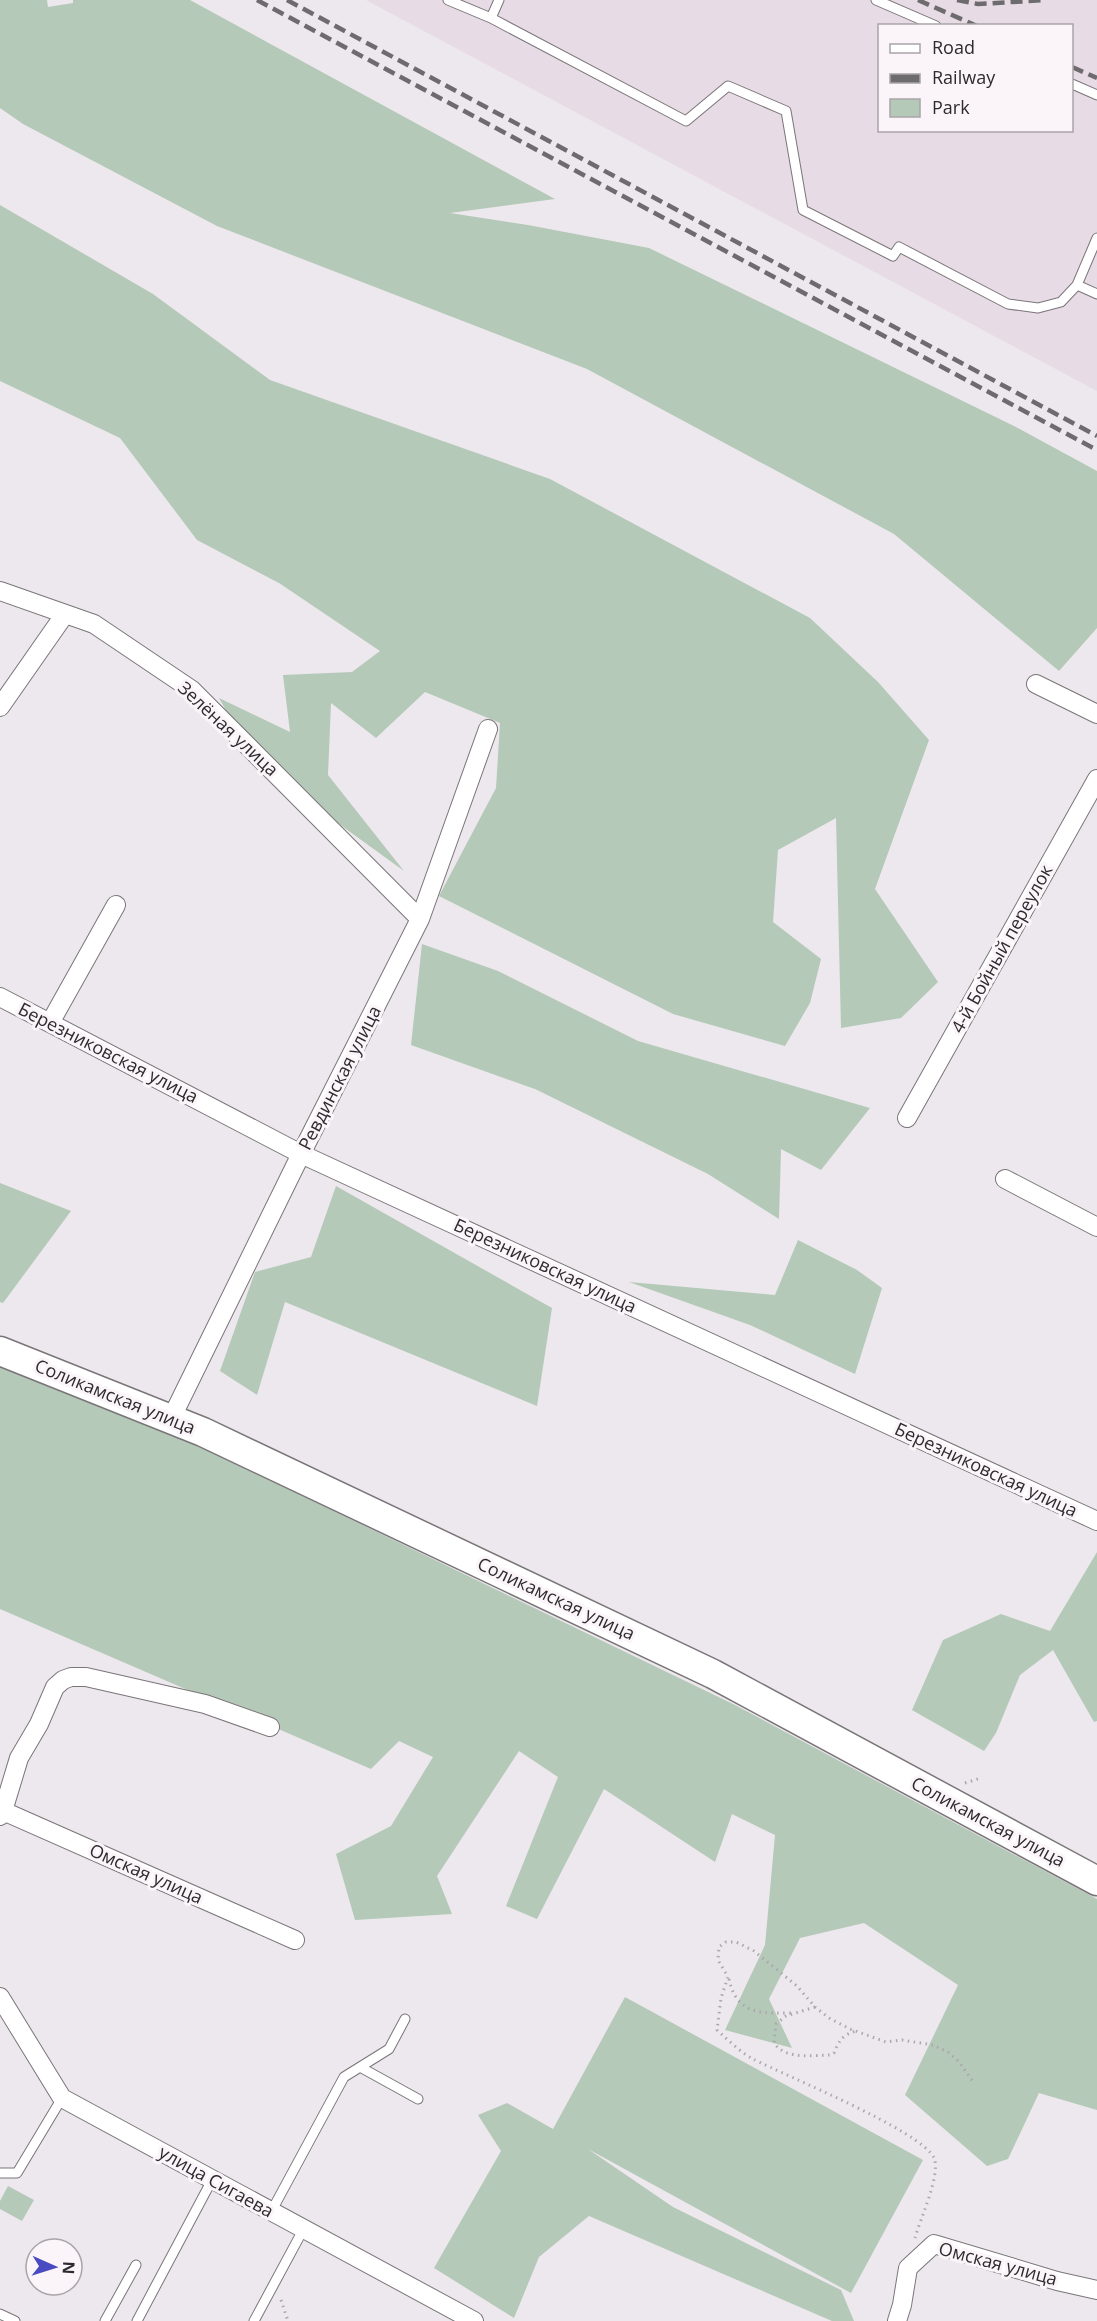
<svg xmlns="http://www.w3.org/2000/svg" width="1097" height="2321" font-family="'Open Sans',sans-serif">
	<rect width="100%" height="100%" fill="#ede8ed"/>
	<path fill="#e7dbe5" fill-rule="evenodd" d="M 366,0 L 1097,0 L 1097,391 ZM 880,26 L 1072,26 L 1072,130 L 880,130 Z"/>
	<path fill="#b4c9b8" d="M 0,0 L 47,0 L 48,7 L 73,3 L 73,0 L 190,0 L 555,199 L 450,213 L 528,225 L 649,248 L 1014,426 L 1097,471 L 1097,628 L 1059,671 L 894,534 L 587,369 L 217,226 L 23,124 L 0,108 Z
		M 0,205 L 153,294 L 270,380 L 550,479 L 810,618 L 878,682 L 929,740 L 875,889 L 938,982 L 901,1018 L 841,1028 L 836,818 L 778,850 L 773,922 L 821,959 L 810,1003 L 785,1046 L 673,1014 L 439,896 L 496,788 L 500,723 L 425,692 L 376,738 L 331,703 L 328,775 L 404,871 L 306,800 L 241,737 L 219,698 L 290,732 L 283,675 L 352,672 L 380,651 L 279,583 L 197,540 L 120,438 L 0,381 Z
		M 422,944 L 498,971 L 638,1041 L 870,1108 L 821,1170 L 781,1149 L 779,1219 L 708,1174 L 535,1089 L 411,1045 Z
		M 0,1183 L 71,1211 L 3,1303 L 0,1302 Z
		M 336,1186 L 552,1308 L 537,1406 L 285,1302 L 257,1395 L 220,1371 L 255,1272 L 311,1257 Z
		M 798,1240 L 857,1270 L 882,1288 L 855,1374 L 750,1325 L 629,1282 L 775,1295 Z
		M 0,1363 L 168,1431 L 735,1705 L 1097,1899 L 1097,2110 L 1039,2093 L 1008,2159 L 987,2166 L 905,2095 L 958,1985 L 864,1923 L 800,1938 L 769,1999 L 792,2048 L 725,2030 L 765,1945 L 775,1835 L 732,1814 L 715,1862 L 604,1789 L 537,1919 L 506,1906 L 558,1777 L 519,1751 L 437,1876 L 452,1914 L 355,1920 L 336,1854 L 391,1826 L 433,1757 L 399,1741 L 371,1769 L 0,1609 Z
		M 1097,1552 L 1097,1721 L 1094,1722 L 1053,1650 L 1020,1675 L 996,1733 L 984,1751 L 912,1710 L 943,1640 L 1001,1614 L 1050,1631 Z
		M 625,1997 L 923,2160 L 851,2293 L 588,2149 L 673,2207 L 841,2290 L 854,2321 L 832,2321 L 589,2216 L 539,2257 L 514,2318 L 434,2268 L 501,2151 L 478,2115 L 507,2103 L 553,2129 Z
		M 8,2186 L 34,2200 L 22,2221 L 0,2209 L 0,2201 Z"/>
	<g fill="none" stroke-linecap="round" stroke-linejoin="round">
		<g stroke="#7a7579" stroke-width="11">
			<path id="service" d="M 448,0 L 491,18 L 686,121 L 728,86 L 786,111 L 803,210 L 893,256 L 899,247 L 1008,304 L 1038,308 L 1061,302 L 1077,285
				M 876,0 L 936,26
				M 491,18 L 499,0
				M 1072,84 L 1097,95
				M 1097,238 L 1077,285 L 1097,294
				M 360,2067 L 418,2099
				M 0,2173 L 17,2173 L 62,2098
				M 271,2212 L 344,2077 L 389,2049 L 405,2019
				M 0,2314 L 15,2321
				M 105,2321 L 136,2265
				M 137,2321 L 212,2180
				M 254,2321 L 303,2230"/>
		</g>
		<g stroke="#7a7579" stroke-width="20">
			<path id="minor" d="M 0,591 L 94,624 L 192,690 L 420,919
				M 1036,684 L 1097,714
				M 0,707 L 65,614
				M 0,997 L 301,1154 L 1097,1521
				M 50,1023 L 116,905
				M 907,1118 L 1097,779
				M 1005,1179 L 1097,1227
				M 171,1419 L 301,1154 L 420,919 L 488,729
				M 3,1811 L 19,1758 L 39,1724 L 55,1687 L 63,1680 L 71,1677 L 86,1677 L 205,1704 L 270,1727
				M 0,1816 L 3,1811 L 295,1940
				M 0,1997 L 62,2098 L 474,2321
				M 897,2321 L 902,2305 L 908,2268 L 934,2244 L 1057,2281 L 1097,2290"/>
		</g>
		<g stroke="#7a7579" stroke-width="31">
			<path id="primary" d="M 0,1351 L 203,1432 L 713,1674 L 1097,1881"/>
		</g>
		<path stroke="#aba7ab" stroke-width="3" stroke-dasharray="1.5 4.5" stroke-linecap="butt" d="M 965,1783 L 981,1778
			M 729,1979 C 737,2016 762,2013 793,2013
			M 815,2007 L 786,2016 L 776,2024 L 774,2043 C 786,2060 811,2055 830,2055 L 834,2053 C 839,2041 842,2035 856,2031
			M 915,2238 C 920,2219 941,2175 934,2158 C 922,2131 786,2076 753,2059 C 740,2052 728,2040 717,2030 L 721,1998 L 728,1977 L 718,1960 L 719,1947 L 726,1942 L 736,1942 L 754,1951 L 797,1986 L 815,2007 L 829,2018 L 850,2029 L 886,2042 L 902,2040 L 933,2045 L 948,2052 L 959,2062 L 974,2083
			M 281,2300 L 288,2321"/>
		<use href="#service" stroke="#fff" stroke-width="9"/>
		<use href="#minor" stroke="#fff" stroke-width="18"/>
		<use href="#primary" stroke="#fff" stroke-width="28"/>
		<path stroke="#6e6b6e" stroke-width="4.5" stroke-dasharray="12 6" stroke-linecap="butt" d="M 257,0 L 1097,450
			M 287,0 L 1097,436
			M 918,0 L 977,26
			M 957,0 L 978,4 L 1046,0
			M 1072,67 L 1097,78"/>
	</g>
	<g text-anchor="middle" stroke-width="6" stroke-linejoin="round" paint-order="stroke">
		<g font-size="18" fill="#2d2b2d" stroke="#fbf5fa">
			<text transform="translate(228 729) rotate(43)" y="6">Зелёная улица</text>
			<text transform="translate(1002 949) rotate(-61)" y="6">4-й Бойный переулок</text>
			<text transform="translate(108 1053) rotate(27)" y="6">Березниковская улица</text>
			<text transform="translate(340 1078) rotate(-63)" y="6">Ревдинская улица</text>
			<text transform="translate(545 1266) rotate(25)" y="6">Березниковская улица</text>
			<text transform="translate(115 1397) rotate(22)" y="6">Соликамская улица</text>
			<text transform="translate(986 1470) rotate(25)" y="6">Березниковская улица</text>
			<text transform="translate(556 1599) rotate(25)" y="6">Соликамская улица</text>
			<text transform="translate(988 1822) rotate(28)" y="6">Соликамская улица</text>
			<text transform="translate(146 1874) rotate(24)" y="6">Омская улица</text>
			<text transform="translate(216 2182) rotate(29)" y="6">улица Сигаева</text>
			<text transform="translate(998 2264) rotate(15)" y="6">Омская улица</text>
		</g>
	</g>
	<rect x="878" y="24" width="195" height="108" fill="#fbf5fa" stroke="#a9a4a8" stroke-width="1.5"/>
	<rect x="890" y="44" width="30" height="9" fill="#ffffff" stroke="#a9a4a8" stroke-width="1.5"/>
	<text x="932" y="54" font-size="18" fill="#2d2b2d">Road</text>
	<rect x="890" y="74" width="30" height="9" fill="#6e6b6e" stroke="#a9a4a8" stroke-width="1.5"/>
	<text x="932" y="84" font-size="18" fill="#2d2b2d">Railway</text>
	<rect x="890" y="99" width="30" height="18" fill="#b4c9b8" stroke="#a9a4a8" stroke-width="1.5"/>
	<text x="932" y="114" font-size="18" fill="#2d2b2d">Park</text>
	<g transform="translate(54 2267) rotate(93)"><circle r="28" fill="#fbf5fa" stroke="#a9a4a8" stroke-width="1.5"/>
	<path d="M0-4.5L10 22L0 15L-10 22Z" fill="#484bc1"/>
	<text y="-9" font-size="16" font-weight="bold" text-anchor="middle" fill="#2d2b2d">N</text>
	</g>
</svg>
